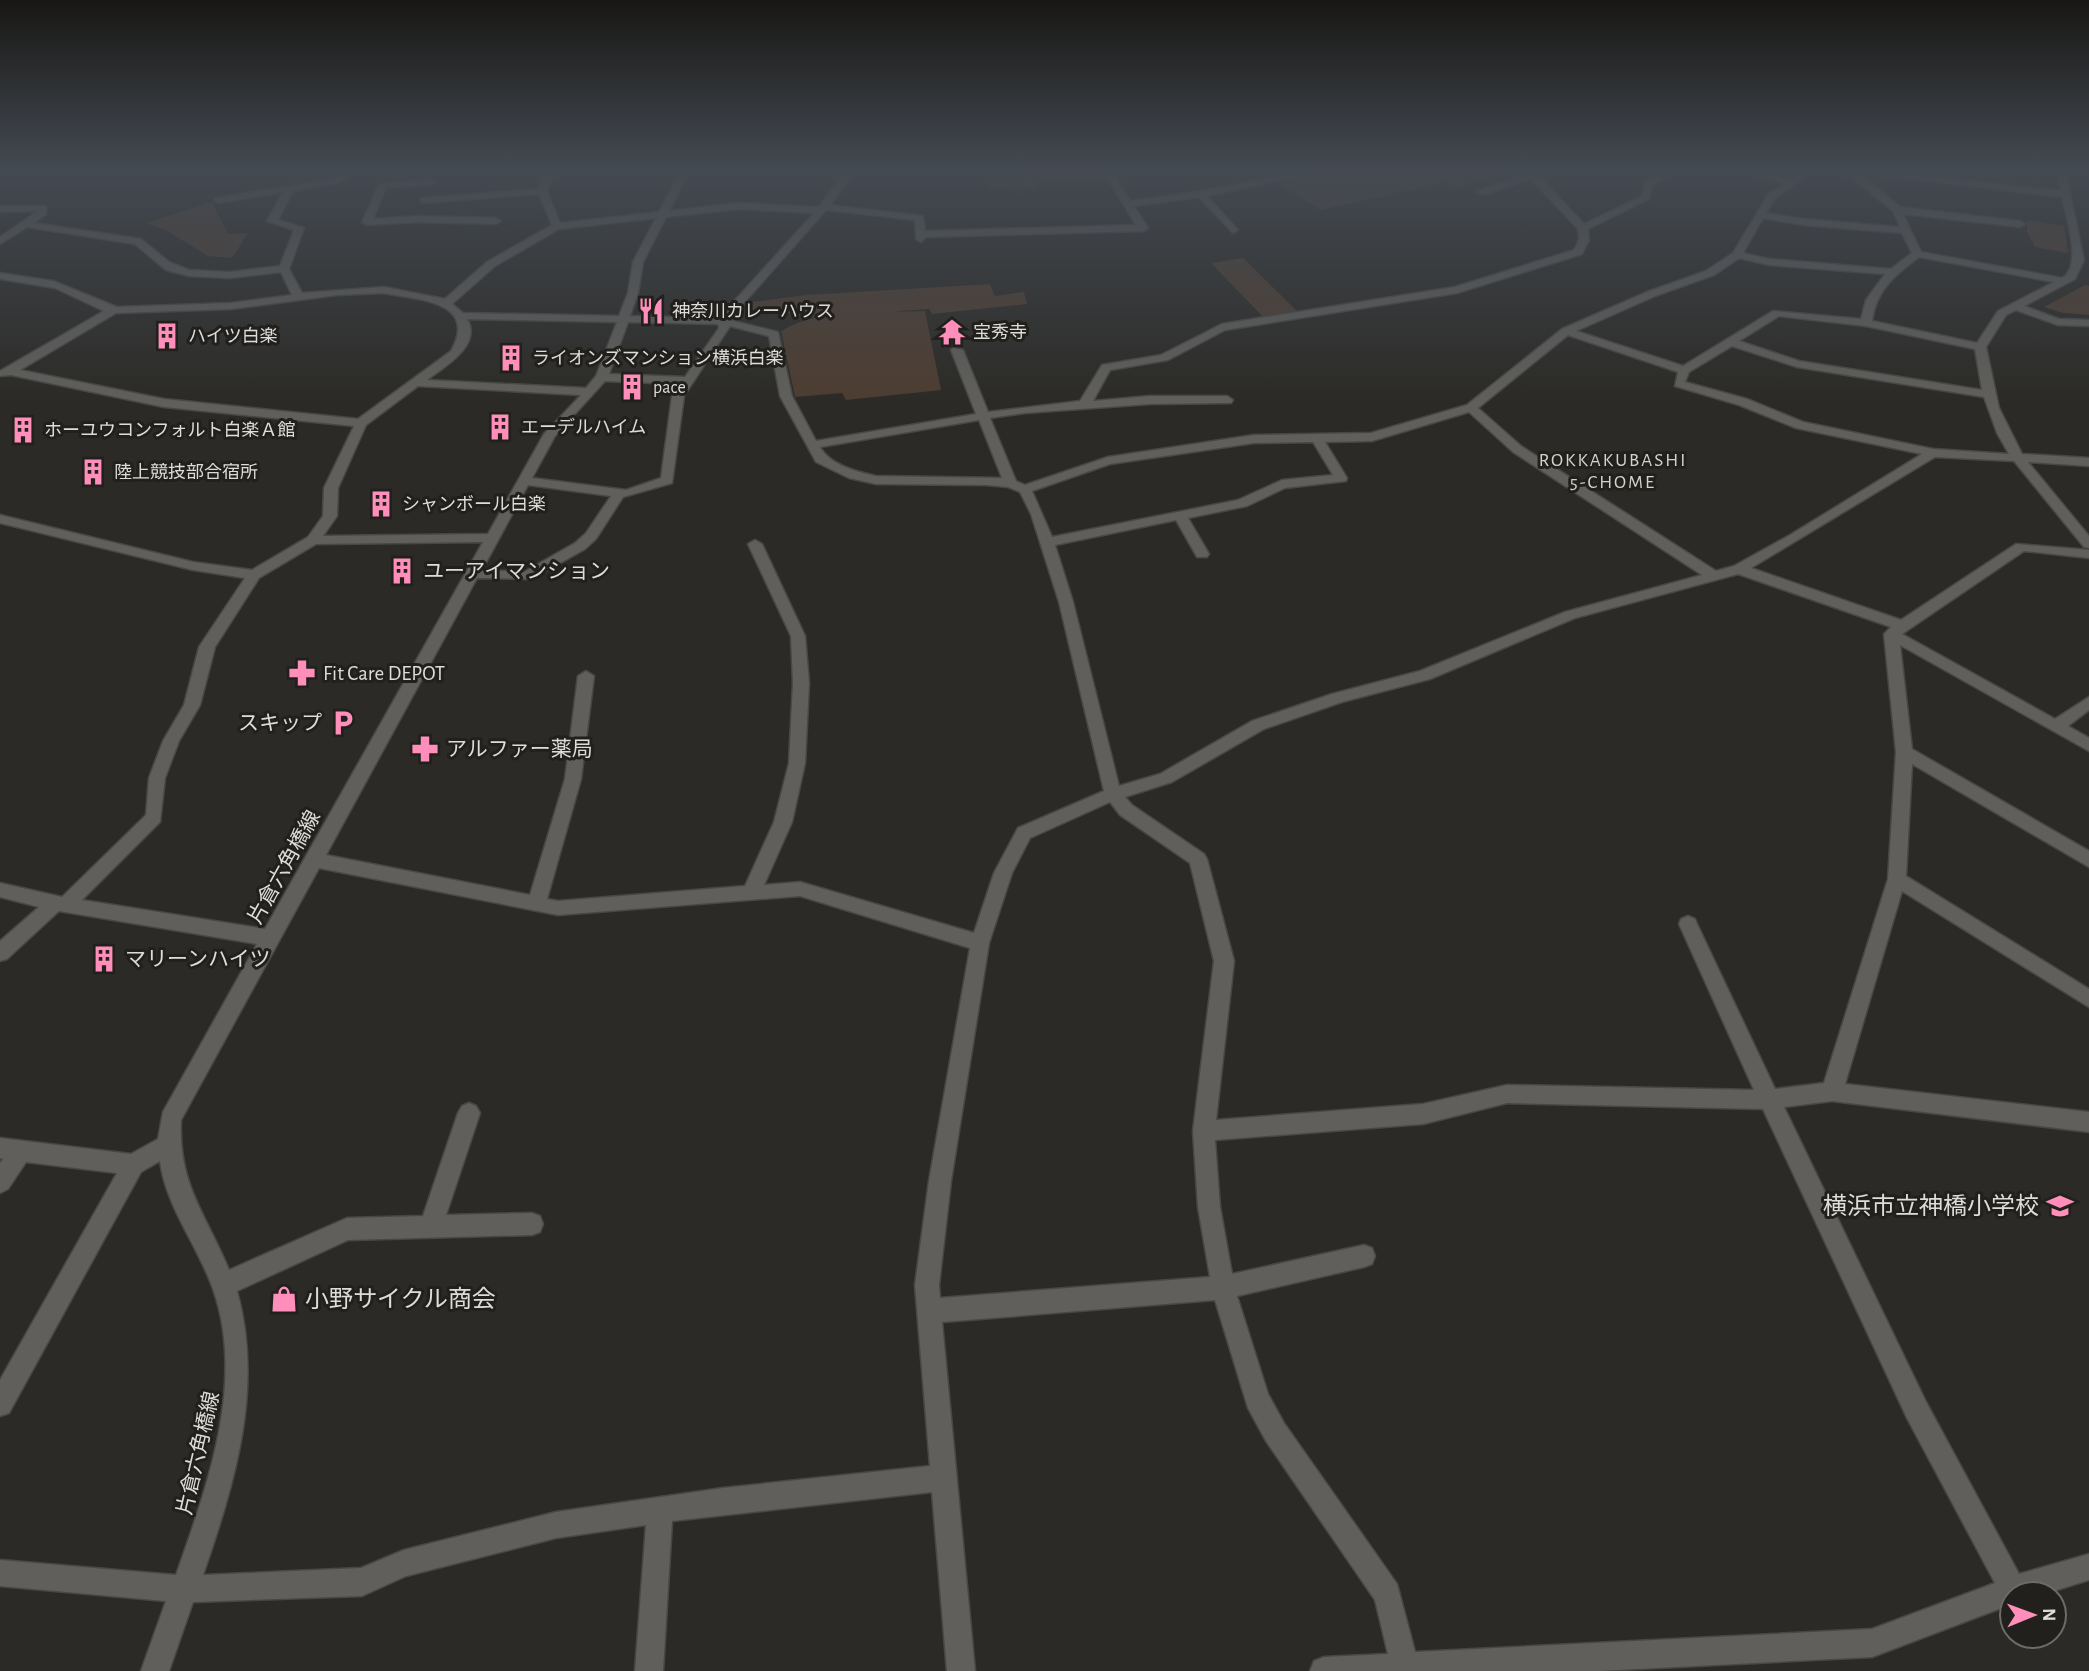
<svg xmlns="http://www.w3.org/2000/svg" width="2089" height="1671" font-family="'Alegreya Sans','Noto Sans JP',sans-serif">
	<rect width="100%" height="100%" fill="#2b2a26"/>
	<path fill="#4d3d31" d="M 1021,169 L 1100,169 L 1104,177 L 1036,183 L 1039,188 L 1031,190 L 1020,185 L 989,188 L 991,182 L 1022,180 Z
		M 1339,169 L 1511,169 L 1457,188 L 1446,182 L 1321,210 L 1277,183 Z
		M 212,202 L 228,234 L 248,233 L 232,258 L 208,256 L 166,230 L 146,223 Z
		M 2027,220 L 2064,226 L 2068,253 L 2035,247 L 2027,231 Z
		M 1243,258 L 1297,311 L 1263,317 L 1211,263 Z
		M 990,284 L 995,296 L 1024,292 L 1027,304 L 932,314 L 929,309 L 800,318 L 777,308 L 748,310 L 752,302 L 806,295 Z
		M 2085,285 L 2089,286 L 2089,315 L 2063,313 L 2044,307 Z
		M 925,311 L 941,390 L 846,400 L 842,393 L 795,397 L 781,331 C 821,307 879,313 925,311 Z"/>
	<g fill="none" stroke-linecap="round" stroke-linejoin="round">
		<g stroke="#484744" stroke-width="3">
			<path id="minor" d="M 342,169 L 388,169 L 384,172 L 357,172 L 338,183 L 293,191 L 278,220 L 304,228 L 289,269 L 302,293 L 384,287 L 445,299 L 487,262 L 552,225 L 539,194 L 424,203 L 421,202 L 421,198 L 538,189 L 547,169 L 555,169 L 547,191 L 560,223 L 659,212 L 682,169 L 690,169 L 669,211 L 738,203 L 819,207 L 846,169 L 895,169 L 891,172 L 854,173 L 830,205 L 923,216 L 925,231 L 1136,225 L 1102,169 L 1110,169 L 1130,201 L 1201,191 L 1316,169 L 1333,169 L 1207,196 L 1238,230 L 1233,233 L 1199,197 L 1134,206 L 1148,228 L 1143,231 L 926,237 L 921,242 L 916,239 L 915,220 L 826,210 L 729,320 L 778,332 L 792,396 L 816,441 L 976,414 L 951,350 L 953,348 L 963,350 L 988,412 L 1080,401 L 1102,365 L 1161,355 L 1222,324 L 1455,287 L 1574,250 L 1579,240 L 1578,229 L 1531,179 L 1482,195 L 1477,192 L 1479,190 L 1540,169 L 1551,169 L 1539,176 L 1584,224 L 1642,196 L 1645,182 L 1671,169 L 1682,169 L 1652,185 L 1649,199 L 1588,229 L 1589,240 L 1582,254 L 1457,293 L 1225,330 L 1168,360 L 1110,370 L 1093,401 L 1150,396 L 1227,396 L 1233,400 L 1231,403 L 1150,404 L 1025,413 L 990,418 L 1016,481 L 1025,485 L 1108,457 L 1254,435 L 1371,433 L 1467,405 L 1562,329 L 1647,292 L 1706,271 L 1733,253 L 1769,193 L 1784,184 L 1741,169 L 1754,169 L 1790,180 L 1808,169 L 1818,169 L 1776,197 L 1766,213 L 1803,219 L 1900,227 L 1893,211 L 1841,169 L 1867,169 L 2061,191 L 2057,169 L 2065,169 L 2084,260 L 2075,279 L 2024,306 L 2059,319 L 2089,320 L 2089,326 L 2058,325 L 2016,310 L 2006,315 L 1986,347 L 1999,408 L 2022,454 L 2089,458 L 2089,466 L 2028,462 L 2089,536 L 2089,548 L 2084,547 L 2014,461 L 1935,457 L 1751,568 L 1901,620 L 2016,544 L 2089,550 L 2089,558 L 2024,551 L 1902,634 L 2055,719 L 2089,697 L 2089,710 L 2068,726 L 2089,738 L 2089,751 L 1900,645 L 1912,749 L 2089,851 L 2089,867 L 1912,764 L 1906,876 L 2089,989 L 2089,1007 L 1902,891 L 1845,1084 L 2089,1112 L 2089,1132 L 1832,1101 L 1784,1107 L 1925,1400 L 2019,1574 L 2089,1554 L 2089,1580 L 2044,1594 L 2012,1594 L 2012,1604 L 1872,1657 L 1598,1671 L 1310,1671 L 1314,1661 L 1324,1657 L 1388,1654 L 1375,1600 L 1266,1441 L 1248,1408 L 1215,1300 L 942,1322 L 975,1671 L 947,1671 L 932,1492 L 672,1521 L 663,1671 L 635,1671 L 646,1525 L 556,1538 L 406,1576 L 362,1596 L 193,1602 L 169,1671 L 141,1671 L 166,1601 L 0,1586 L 0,1560 L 176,1575 C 207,1487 246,1382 213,1289 C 198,1246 166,1207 160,1161 L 141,1172 L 9,1413 L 0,1416 L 0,1380 L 117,1173 L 26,1162 L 8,1189 L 0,1193 L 0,1163 L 3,1159 L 0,1158 L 0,1138 L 131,1154 L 158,1139 L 163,1112 L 257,944 L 59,911 L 7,959 L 0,961 L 0,941 L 39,907 L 0,897 L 0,883 L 62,897 L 146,815 L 149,778 L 163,741 L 184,705 L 199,647 L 245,578 L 193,570 L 0,523 L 0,515 L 193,562 L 252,570 L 308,537 L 323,516 L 324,488 L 354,426 L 164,407 L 11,375 L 0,376 L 0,371 L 104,311 L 55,288 L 0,279 L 0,273 L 53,281 L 117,307 L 231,303 L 292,295 L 281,272 L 230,278 L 189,276 L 166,270 L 135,244 L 27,227 L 0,244 L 0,237 L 38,211 L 0,212 L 0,206 L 46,206 L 46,214 L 34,223 L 141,239 L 169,262 L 189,270 L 230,272 L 280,266 L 294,230 L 267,221 L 283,192 L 219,203 L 214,200 L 216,198 L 332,179 L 345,171 ZM 1859,173 L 2062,197 C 2066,217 2083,266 2062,278 L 1921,252 L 1903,214 L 2020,227 L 2025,224 L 2020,221 L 1900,207 ZM 738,209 L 814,213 L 719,318 L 630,316 L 638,293 L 643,262 L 666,217 ZM 656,218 L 633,262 L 628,293 L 619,316 L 463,313 L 452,304 L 495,266 L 559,229 ZM 1763,218 L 1803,225 L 1902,233 L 1912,253 L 1891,269 L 1769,259 L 1743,253 ZM 1919,257 L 2054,282 L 1998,311 L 1977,343 L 1872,321 C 1876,290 1895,275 1919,257 ZM 1739,258 L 1769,265 L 1885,274 L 1866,300 L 1861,319 L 1773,311 L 1683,366 L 1576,331 L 1655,296 L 1714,275 ZM 384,293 C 418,300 479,301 451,351 L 358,419 L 164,399 L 20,370 L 116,313 L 231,309 L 337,295 ZM 1779,316 L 1866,326 L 1975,349 L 1982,390 L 1799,361 L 1739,341 ZM 467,319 L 617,322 L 596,376 L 586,388 L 427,380 C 444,367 483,345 467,319 ZM 628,322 L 718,324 L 719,328 L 685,377 L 609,374 ZM 730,326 L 769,336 L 780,396 L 816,462 L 849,478 L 876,484 L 986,485 L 1008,487 L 1020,492 L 1031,514 L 1059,602 L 1104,791 L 1018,828 L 994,873 L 974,933 L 800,882 L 764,885 L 792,822 L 805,763 L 809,683 L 805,636 L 762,544 L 755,540 L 748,544 L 791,636 L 793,683 L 789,763 L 774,822 L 745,886 L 558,901 L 547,899 L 581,779 L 594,676 L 586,671 L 578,676 L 565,779 L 530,895 L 326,855 L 477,578 L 532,579 L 585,549 L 596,539 L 623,497 L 672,483 L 684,396 ZM 1568,335 L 1678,372 L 1675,386 L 1739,405 L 1796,428 L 1922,454 L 1790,535 L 1734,566 L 1716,571 L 1521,446 L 1478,408 ZM 1732,346 L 1797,367 L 1984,397 L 1997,433 L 2009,454 L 1933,449 L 1803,422 L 1747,399 L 1685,382 L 1689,372 ZM 605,381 L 680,384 L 672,396 L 661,478 L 626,490 L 532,478 L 555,436 ZM 418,386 L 581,395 L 544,434 L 488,534 L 323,536 L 337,516 L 338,488 L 366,425 ZM 1469,412 L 1513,452 L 1702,575 L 1565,612 L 1420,671 L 1332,694 L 1252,721 L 1160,774 L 1119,786 L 1073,602 L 1055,545 L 1176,520 L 1197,557 L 1207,557 L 1209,554 L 1188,518 L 1247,506 L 1285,488 L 1346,481 L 1347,478 L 1325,442 L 1372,441 ZM 979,420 L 1002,478 L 876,476 C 857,472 830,465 820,447 ZM 1313,442 L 1333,475 L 1282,480 L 1238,500 L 1052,537 L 1032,491 L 1110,464 L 1254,443 ZM 528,485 L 611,496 L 586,533 L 575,543 L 524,572 L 482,570 ZM 483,542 L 265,929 L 82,900 L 160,822 L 165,778 L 179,741 L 200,705 L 215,647 L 259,578 L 316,544 ZM 1738,574 L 1891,627 L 1884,634 L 1896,752 L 1888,879 L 1824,1083 L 1775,1089 L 1697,924 L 1695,919 L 1688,916 L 1681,919 L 1679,924 L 1754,1090 L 1507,1085 L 1423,1104 L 1216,1120 L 1234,961 L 1207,859 L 1204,854 L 1132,805 L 1125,797 L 1172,782 L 1264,729 L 1342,702 L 1430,679 L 1575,618 ZM 1110,802 L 1120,815 L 1190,863 L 1214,961 L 1193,1131 L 1198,1207 L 1210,1277 L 940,1298 L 939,1285 L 951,1181 L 989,943 L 1012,873 L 1030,838 ZM 319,868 L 558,915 L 800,896 L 970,948 L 929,1181 L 915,1285 L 930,1466 L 723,1488 L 556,1512 L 404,1550 L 361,1568 L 203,1575 C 235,1482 264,1388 237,1291 L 348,1240 L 532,1235 L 540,1232 L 543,1224 L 540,1216 L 532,1213 L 446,1215 L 480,1113 L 476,1106 L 469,1103 L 462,1106 L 458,1113 L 423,1216 L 347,1218 L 229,1270 C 206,1214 178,1185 181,1120 ZM 1507,1103 L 1763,1109 L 1907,1418 L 1995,1583 L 1872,1629 L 1415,1652 L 1397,1584 L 1284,1423 L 1268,1394 L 1237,1296 L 1364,1267 L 1372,1264 L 1375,1256 L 1372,1248 L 1364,1245 L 1232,1274 L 1220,1207 L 1215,1140 L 1423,1124 Z
				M 431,179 L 436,182 L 434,184 L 386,188 L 373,219 L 417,216 L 496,218 L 501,221 L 496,224 L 417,222 L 367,225 L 362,222 L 379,184 Z"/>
		</g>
		<use href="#minor" fill="#605f5b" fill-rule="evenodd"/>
	</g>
	<linearGradient id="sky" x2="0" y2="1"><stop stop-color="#181715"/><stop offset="0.42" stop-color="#444a52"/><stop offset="1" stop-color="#444a52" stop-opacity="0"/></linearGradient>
	<rect width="2089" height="403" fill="url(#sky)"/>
	<defs>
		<g id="restaurant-bare" transform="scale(2.1)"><path d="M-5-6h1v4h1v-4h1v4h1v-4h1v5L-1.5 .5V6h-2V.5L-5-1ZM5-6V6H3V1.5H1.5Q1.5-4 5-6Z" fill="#ff8eba" stroke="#21201c" stroke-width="2.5" paint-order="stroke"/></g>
		<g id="temple-bare" transform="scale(2.1)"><path d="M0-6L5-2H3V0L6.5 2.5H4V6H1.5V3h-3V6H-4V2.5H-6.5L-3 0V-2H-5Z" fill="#ff8eba" stroke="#21201c" stroke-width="2.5" paint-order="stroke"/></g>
		<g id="building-bare" transform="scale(2.1)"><path d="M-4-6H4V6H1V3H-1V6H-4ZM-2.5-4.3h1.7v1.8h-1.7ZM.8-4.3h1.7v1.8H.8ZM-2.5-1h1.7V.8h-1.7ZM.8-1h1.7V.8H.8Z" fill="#ff8eba" stroke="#21201c" stroke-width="2.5" paint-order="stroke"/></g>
		<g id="pharmacy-bare" transform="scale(2.1)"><path d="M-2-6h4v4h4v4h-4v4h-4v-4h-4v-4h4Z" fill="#ff8eba" stroke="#21201c" stroke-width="2.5" paint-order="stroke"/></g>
		<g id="parking-bare" transform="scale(2.1)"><path d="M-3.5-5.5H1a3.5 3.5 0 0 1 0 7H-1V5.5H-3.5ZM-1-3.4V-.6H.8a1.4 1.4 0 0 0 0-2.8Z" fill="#ff8eba" stroke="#21201c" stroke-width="2.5" paint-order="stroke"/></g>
		<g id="school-bare" transform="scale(2.1)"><path d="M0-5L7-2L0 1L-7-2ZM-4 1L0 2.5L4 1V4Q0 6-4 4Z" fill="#ff8eba" stroke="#21201c" stroke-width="2.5" paint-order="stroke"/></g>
		<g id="shop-bare" transform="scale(2.1)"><path d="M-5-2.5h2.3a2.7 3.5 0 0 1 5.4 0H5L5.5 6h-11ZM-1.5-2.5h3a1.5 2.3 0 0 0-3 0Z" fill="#ff8eba" stroke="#21201c" stroke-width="2.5" paint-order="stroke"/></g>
	</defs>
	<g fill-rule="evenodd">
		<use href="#restaurant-bare" x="651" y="311"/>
		<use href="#temple-bare" x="952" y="332"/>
		<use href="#building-bare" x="167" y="336"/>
		<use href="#building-bare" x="511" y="358"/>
		<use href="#building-bare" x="632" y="387"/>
		<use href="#building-bare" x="500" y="427"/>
		<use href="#building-bare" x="23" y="430"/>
		<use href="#building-bare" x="93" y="472"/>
		<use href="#building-bare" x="381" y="504"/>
		<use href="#building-bare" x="402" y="571"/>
		<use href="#pharmacy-bare" x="302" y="673"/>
		<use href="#parking-bare" x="343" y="723"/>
		<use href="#pharmacy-bare" x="425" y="749"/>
		<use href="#building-bare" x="104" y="959"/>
		<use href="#school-bare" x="2060" y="1206"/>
		<use href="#shop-bare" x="284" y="1299"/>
	</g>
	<g text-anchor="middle" stroke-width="6" stroke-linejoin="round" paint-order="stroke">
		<g font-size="18" fill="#dddcda" stroke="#21201c" text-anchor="start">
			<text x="672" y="317">神奈川カレーハウス</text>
			<text x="973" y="338">宝秀寺</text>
			<text x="188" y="342">ハイツ白楽</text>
			<text x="532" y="364">ライオンズマンション横浜白楽</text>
			<text x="653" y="393">pace</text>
			<text x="521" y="433">エーデルハイム</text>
			<text x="44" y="436">ホーユウコンフォルト白楽Ａ館</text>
			<text x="114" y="478">陸上競技部合宿所</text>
			<text x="402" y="510">シャンボール白楽</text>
		</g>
		<g font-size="19" letter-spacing="2" fill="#d3d2cd" stroke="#21201c">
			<text x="1613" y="466">ROKKAKUBASHI<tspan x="1613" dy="22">5-CHOME</tspan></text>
		</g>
		<g font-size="21" fill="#dddcda" stroke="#21201c" text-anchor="start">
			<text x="423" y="578">ユーアイマンション</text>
			<text x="323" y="680">Fit Care DEPOT</text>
			<text x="322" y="730" text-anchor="end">スキップ</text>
			<text x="446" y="756">アルファー薬局</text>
			<text x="125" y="966">マリーンハイツ</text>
		</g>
		<g font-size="21" fill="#dddcda" stroke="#21201c">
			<text transform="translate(284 867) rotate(-61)" y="7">片倉六角橋線</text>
			<text transform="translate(198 1453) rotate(-77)" y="7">片倉六角橋線</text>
		</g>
		<g font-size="24" fill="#dddcda" stroke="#21201c" text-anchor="end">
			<text x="2039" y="1214">横浜市立神橋小学校</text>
			<text x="305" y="1307" text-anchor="start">小野サイクル商会</text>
		</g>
	</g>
	<g transform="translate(2033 1615) rotate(89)"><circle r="33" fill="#21201c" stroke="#6c6b68" stroke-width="2"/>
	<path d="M0-5L12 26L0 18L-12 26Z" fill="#ff8eba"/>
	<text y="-10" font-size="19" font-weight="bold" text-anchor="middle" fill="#dddcda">N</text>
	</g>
</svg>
